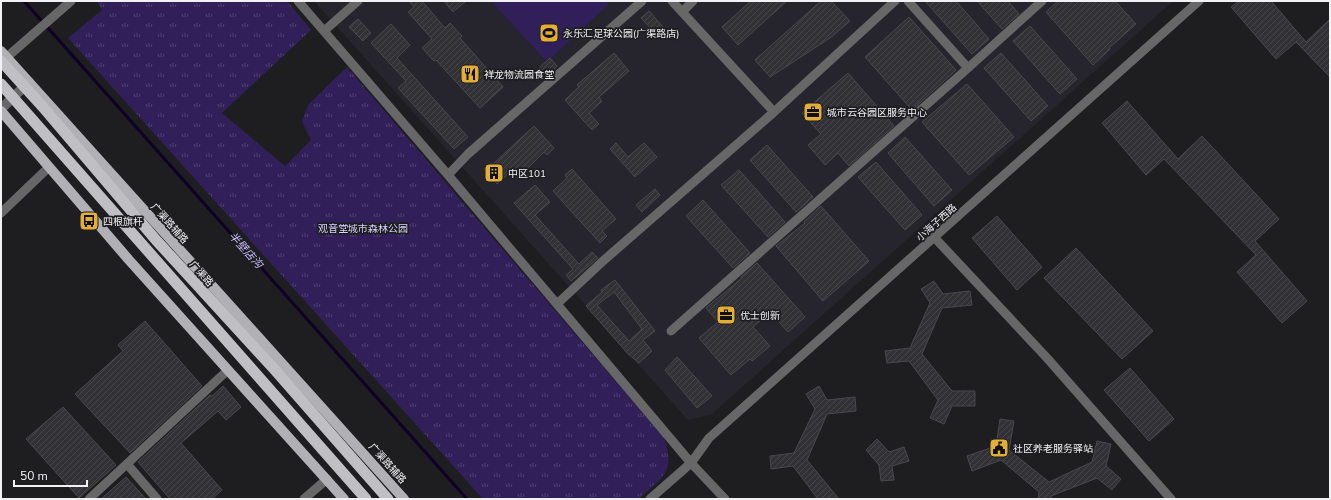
<svg xmlns="http://www.w3.org/2000/svg" width="1331" height="500" font-family="'Nunito Sans','Noto Sans SC',sans-serif">
	<defs>
		<pattern id="grass-tufts" width="24" height="20" patternUnits="userSpaceOnUse"><rect width="24" height="20" fill="#301f58"/><path d="M3 7l-1-3M5 7V3M7 7l1-3M15 17l-1-3M17 17v-4M19 17l1-3" fill="none" stroke="#4e4071"/></pattern>
		<pattern id="building-hatch" width="6" height="6" patternUnits="userSpaceOnUse"><rect width="6" height="6" fill="#323135"/><path d="M-1 1l2-2M0 6l6-6M5 7l2-2" fill="none" stroke="#464549"/></pattern>
	</defs>
	<rect width="100%" height="100%" fill="#1e1e21"/>
	<path fill="#26252e" d="M 314,1 L 1173,1 L 712,414 L 688,420 Z"/>
	<path fill="url(#grass-tufts)" d="M 97,1 L 287,1 L 311,30 L 222,113 L 285,166 L 311,140 L 302,122 L 308,105 L 347,67 L 664,438 C 676,472 662,478 638,499 L 483,499 L 68,38 L 102,10 Z"/>
	<path fill="#301f58" d="M 491,1 L 606,1 L 609,4 L 547,62 Z"/>
	<g fill="none" stroke-linecap="round" stroke-linejoin="round">
		<path stroke="#0e0026" stroke-width="3" d="M 24,1 L 467,499"/>
	</g>
	<path fill="url(#building-hatch)" stroke="#49494d" fill-rule="evenodd" d="M 409,1 L 422,1 L 445,28 L 450,23 L 462,36 L 460,38 L 503,87 L 480,108 L 436,60 L 434,61 L 422,48 L 432,39 L 408,12 L 414,7 Z
		M 444,1 L 466,1 L 453,12 Z
		M 751,1 L 787,1 L 738,45 L 722,27 Z
		M 821,1 L 831,1 L 850,21 L 830,38 L 770,77 L 755,60 Z
		M 925,1 L 956,1 L 989,39 L 972,54 Z
		M 977,1 L 1008,1 L 1019,14 L 1002,29 Z
		M 1058,1 L 1115,1 L 1136,24 L 1109,48 L 1110,49 L 1093,65 L 1046,12 Z
		M 1239,1 L 1271,1 L 1306,42 L 1330,19 L 1330,77 L 1296,42 L 1276,59 L 1231,7 Z
		M 649,11 L 663,27 L 656,34 L 641,18 Z
		M 909,17 L 956,70 L 912,110 L 865,57 Z
		M 358,19 L 371,33 L 363,41 L 349,27 Z
		M 391,24 L 410,45 L 397,58 L 468,137 L 454,149 L 398,88 L 406,81 L 371,43 Z
		M 1030,26 L 1077,79 L 1060,94 L 1013,41 Z
		M 614,53 L 629,71 L 599,97 L 602,101 L 589,113 L 599,124 L 592,130 L 565,100 L 579,87 L 577,85 Z
		M 1001,53 L 1048,106 L 1031,121 L 984,68 Z
		M 550,58 L 557,66 L 545,77 L 538,69 Z
		M 848,73 L 894,126 L 849,166 L 838,153 L 825,165 L 808,145 L 821,134 L 802,113 Z
		M 967,84 L 1014,137 L 969,175 L 922,122 Z
		M 1127,101 L 1178,159 L 1202,136 L 1279,219 L 1255,241 L 1307,301 L 1282,323 L 1237,272 L 1256,255 L 1164,159 L 1146,175 L 1102,123 Z
		M 534,126 L 554,148 L 547,155 L 544,152 L 518,178 L 511,171 L 497,184 L 484,169 L 491,163 L 493,164 Z
		M 905,137 L 952,190 L 934,206 L 888,153 Z
		M 616,143 L 628,157 L 644,143 L 657,157 L 635,177 L 610,149 Z
		M 767,145 L 813,197 L 796,212 L 750,160 Z
		M 876,162 L 922,215 L 905,230 L 858,177 Z
		M 572,169 L 616,219 L 602,231 L 607,236 L 600,243 L 553,191 L 567,178 L 565,175 Z
		M 739,170 L 785,222 L 768,237 L 721,185 Z
		M 535,185 L 550,202 L 535,215 L 579,264 L 592,252 L 598,258 L 571,281 L 566,275 L 573,269 L 514,203 Z
		M 655,189 L 660,195 L 642,212 L 636,205 Z
		M 703,200 L 750,253 L 733,268 L 686,216 Z
		M 821,206 L 869,261 L 823,301 L 776,246 L 805,223 L 804,222 Z
		M 997,216 L 1042,267 L 1017,290 L 972,238 Z
		M 1076,248 L 1153,331 L 1122,359 L 1044,278 Z
		M 757,263 L 805,317 L 788,332 L 770,312 L 753,327 L 770,346 L 752,361 L 750,359 L 731,375 L 699,338 L 718,322 L 706,308 L 742,278 L 741,277 Z
		M 615,280 L 655,331 L 643,340 L 652,351 L 639,363 L 628,354 L 586,306 L 602,292 L 601,290 ZM 614,292 L 642,329 L 629,341 L 597,305 Z
		M 934,281 L 943,294 L 970,291 L 972,305 L 942,308 L 922,354 L 952,391 L 975,391 L 975,406 L 952,406 L 944,424 L 930,418 L 938,400 L 909,361 L 887,363 L 885,351 L 910,348 L 930,303 L 921,289 Z
		M 145,321 L 202,386 L 130,453 L 75,394 L 123,351 L 118,345 Z
		M 677,357 L 712,396 L 697,408 L 665,370 Z
		M 1130,368 L 1174,419 L 1149,441 L 1104,390 Z
		M 223,386 L 241,407 L 226,420 L 218,411 L 181,443 L 222,490 L 212,499 L 170,499 L 138,462 L 210,395 L 212,396 Z
		M 819,386 L 827,400 L 855,397 L 856,411 L 827,414 L 807,460 L 839,499 L 818,499 L 793,466 L 771,469 L 770,456 L 794,453 L 815,409 L 806,394 Z
		M 63,407 L 116,465 L 79,498 L 26,439 Z
		M 1000,419 L 1014,421 L 1009,450 L 1049,482 L 1092,462 L 1097,441 L 1111,444 L 1106,466 L 1121,479 L 1112,490 L 1097,478 L 1051,496 L 1051,499 L 1038,499 L 1039,492 L 1001,460 L 972,471 L 967,456 L 996,446 Z
		M 877,439 L 889,452 L 904,447 L 909,461 L 892,466 L 894,480 L 881,481 L 879,465 L 866,450 Z
		M 126,477 L 146,499 L 101,499 Z"/>
	<g fill="none" stroke-linecap="round" stroke-linejoin="round">
		<path stroke="#676768" stroke-width="9" d="M 298,1 L 448,175 L 691,463 L 725,499
			M 672,1 L 774,112
			M 908,1 L 968,68
			M 682,12 L 693,1
			M 324,31 L 358,1
			M 7,57 L 71,1
			M 448,175 L 468,154 L 642,1
			M 1,213 L 49,167
			M 934,237 L 1047,358 L 1171,499
			M 557,304 L 603,261 L 774,112 L 895,1
			M 671,331 L 968,68 L 1042,1
			M 127,464 L 157,499
			M 89,499 L 228,370
			M 304,499 L 327,479
			M 650,499 L 691,463 L 709,438 L 1199,1"/>
		<path stroke="#676768" stroke-width="10" d="M 1,109 L 29,82"/>
		<path stroke="#b1b0b4" stroke-width="10" d="M 1,51 L 404,499
			M 1,111 L 129,260 L 344,499"/>
		<path stroke="#c0bfc4" stroke-width="11" d="M 1,61 L 42,106 L 156,240 L 275,370 L 388,499
			M 1,84 L 366,499"/>
	</g>
	<defs>
		<g id="stadium-square" transform="scale(1)"><rect x="-9" y="-9" width="18" height="18" rx="4" fill="#e3ae35" stroke="#1e1e21"/><path d="M0-5a6.5 5 0 1 0 0 10a6.5 5 0 1 0 0-10ZM-3.5-1.8h7v3.6h-7Z" fill="#111"/></g>
		<g id="restaurant-square" transform="scale(1)"><rect x="-9" y="-9" width="18" height="18" rx="4" fill="#e3ae35" stroke="#1e1e21"/><path d="M-5-6h1v4h1v-4h1v4h1v-4h1v5L-1.5 .5V6h-2V.5L-5-1ZM5-6V6H3V1.5H1.5Q1.5-4 5-6Z" fill="#111"/></g>
		<g id="office-square" transform="scale(1)"><rect x="-9" y="-9" width="18" height="18" rx="4" fill="#e3ae35" stroke="#1e1e21"/><path d="M-6-3h4V-5.5h4V-3h4V5H-6ZM-1-4.5V-3h2v-1.5ZM-6 0V1H6V0Z" fill="#111"/></g>
		<g id="building-square" transform="scale(1)"><rect x="-9" y="-9" width="18" height="18" rx="4" fill="#e3ae35" stroke="#1e1e21"/><path d="M-4-6H4V6H1V3H-1V6H-4ZM-2.5-4.3h1.7v1.8h-1.7ZM.8-4.3h1.7v1.8H.8ZM-2.5-1h1.7V.8h-1.7ZM.8-1h1.7V.8H.8Z" fill="#111"/></g>
		<g id="bus-square" transform="scale(1)"><rect x="-9" y="-9" width="18" height="18" rx="4" fill="#e3ae35" stroke="#1e1e21"/><path d="M-5-6H5V4H4V6H2V4H-2V6H-4V4H-5ZM-3.5-4V0h7V-4ZM-3.5 1.2v1.5H-2V1.2ZM2 1.2v1.5H3.5V1.2Z" fill="#111"/></g>
		<g id="civic-square" transform="scale(1)"><rect x="-9" y="-9" width="18" height="18" rx="4" fill="#e3ae35" stroke="#1e1e21"/><path d="M-.6-6.5H3V-4.5H.6V-3L4-1V1h2V6H-6V1h2V-1L-.6-3ZM-1.2 2.5V6h2.4V2.5Z" fill="#111"/></g>
	</defs>
	<g fill-rule="evenodd">
		<use href="#stadium-square" x="549" y="33"/>
		<use href="#restaurant-square" x="470" y="74"/>
		<use href="#office-square" x="813" y="112"/>
		<use href="#building-square" x="494" y="173"/>
		<use href="#bus-square" x="89" y="221"/>
		<use href="#office-square" x="726" y="315"/>
		<use href="#civic-square" x="999" y="448"/>
	</g>
	<g text-anchor="middle" stroke-width="3.5" stroke-linejoin="round" paint-order="stroke">
		<g font-size="10" fill="#f2f1f4" stroke="#1e1e21" text-anchor="start">
			<text x="563" y="37">永乐汇足球公园(广渠路店)</text>
			<text x="484" y="78">祥龙物流园食堂</text>
			<text x="827" y="116">城市云谷园区服务中心</text>
			<text x="508" y="177">中区101</text>
			<text x="103" y="225">四根旗杆</text>
			<text x="740" y="319">优士创新</text>
			<text x="1013" y="452">社区养老服务驿站</text>
		</g>
		<g font-size="10" fill="#f2f1f4" stroke="#1e1e21">
			<text transform="translate(936 222) rotate(-42)" y="4">小海子西路</text>
			<text transform="translate(170 223) rotate(48)" y="4">广渠路辅路</text>
			<text transform="translate(202 273) rotate(48)" y="4">广渠路</text>
			<text transform="translate(388 463) rotate(48)" y="4">广渠路辅路</text>
		</g>
		<g font-size="10" fill="#d9d0ff" stroke="#1e1e21">
			<text x="363" y="232">观音堂城市森林公园</text>
		</g>
		<g font-size="11" font-style="italic" fill="#c8bbff" stroke="#1e1e21">
			<text transform="translate(246 250) rotate(48)" y="4">半壁店沟</text>
		</g>
	</g>
	<rect width="1331" height="500" fill="none" stroke="#f2f1f4" stroke-width="4"/>
	<path d="M14 480v6h73v-6" fill="none" stroke="#f2f1f4" stroke-width="2"/>
	<text x="20" y="480" font-size="12" fill="#f2f1f4" stroke="#1e1e21" stroke-width="3" paint-order="stroke">50 m</text>
</svg>
